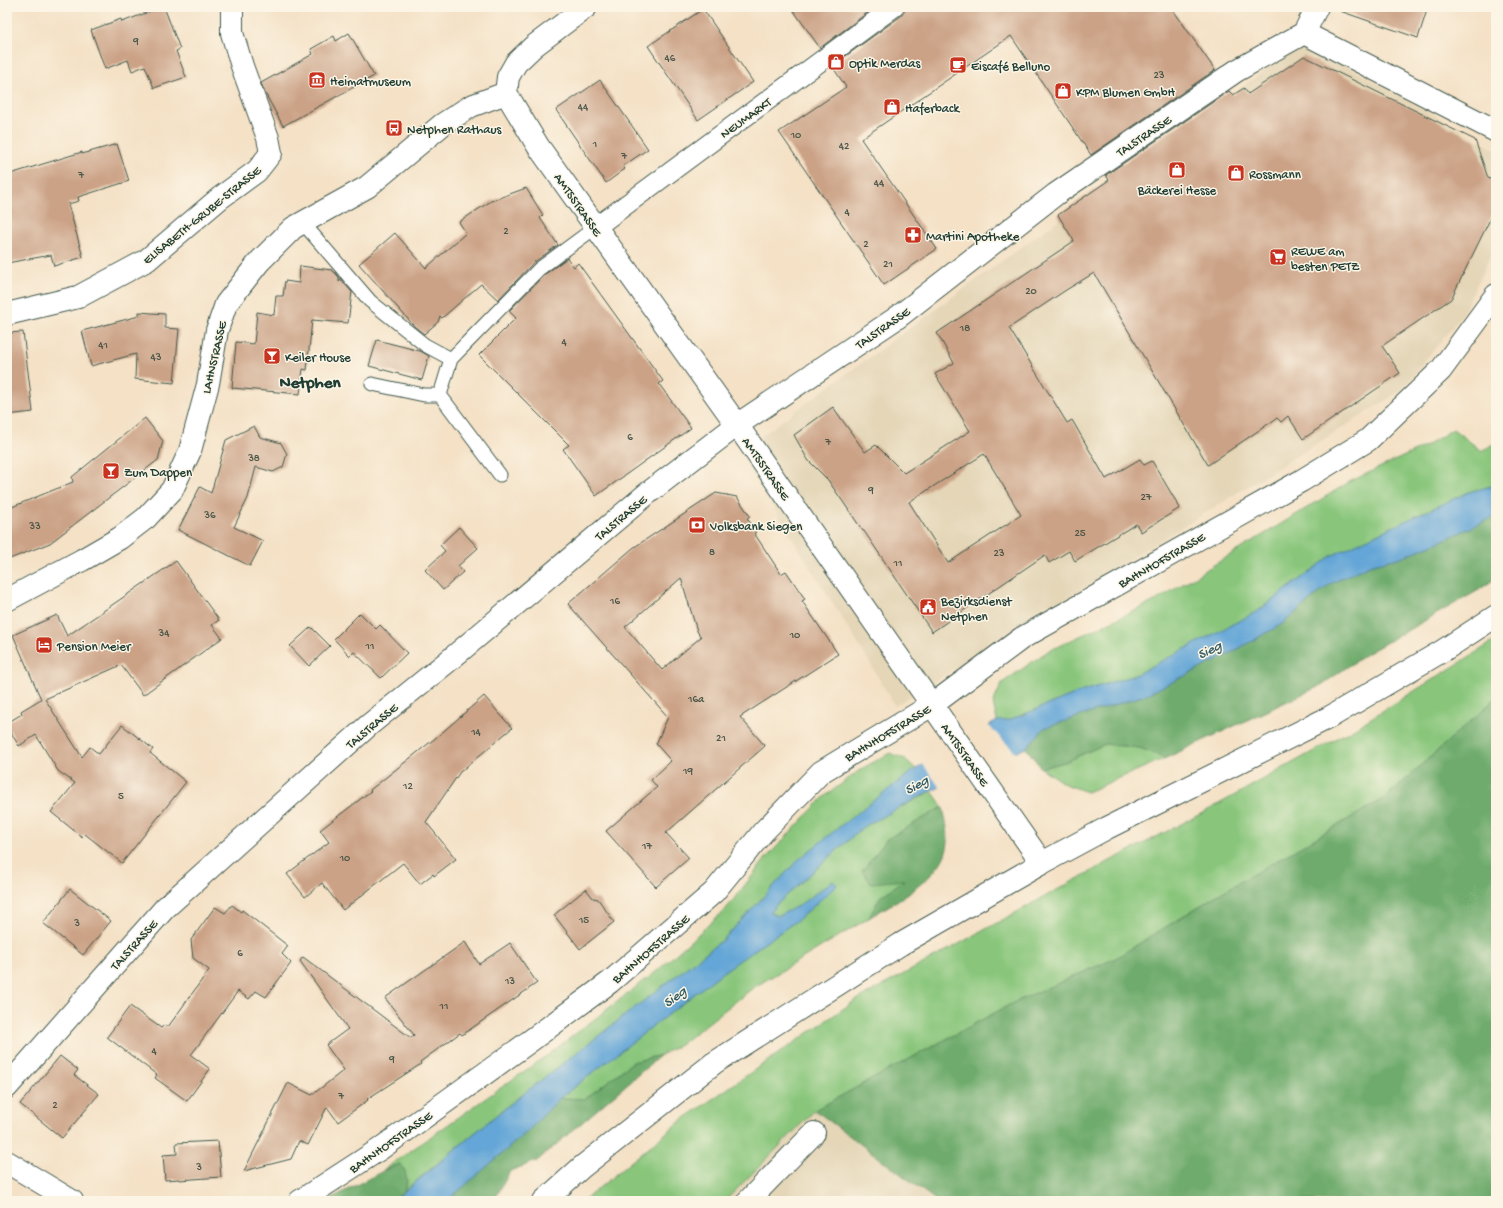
<svg xmlns="http://www.w3.org/2000/svg" width="1503" height="1208" font-family="'Gochi Hand',sans-serif">
	<rect width="100%" height="100%" fill="#fcf5e5"/>
	<filter id="ink" filterUnits="userSpaceOnUse"><feTurbulence type="fractalNoise" baseFrequency=".025" numOctaves="2"/><feDisplacementMap in="SourceGraphic" scale="8" xChannelSelector="R" yChannelSelector="G"/><feConvolveMatrix kernelMatrix="1 2 1 2 8 2 1 2 1" color-interpolation-filters="sRGB"/></filter>
	<filter id="wash" filterUnits="userSpaceOnUse"><feTurbulence type="fractalNoise" baseFrequency=".012" numOctaves="4" result="noise"/><feDisplacementMap in="SourceGraphic" scale="16" xChannelSelector="R" yChannelSelector="G"/><feGaussianBlur stdDeviation="0.9" result="paint"/><feColorMatrix in="noise" values="0 0 0 0 0 0 0 0 0 0 0 0 0 0 0 0 0 1.4 0 .05"/><feComposite in="paint" operator="in"/></filter>
	<g filter="url(#wash)">
		<rect width="100%" height="100%" fill="#f4e1c6"/>
		<path fill="#e4d6b7" d="M 1304,42 L 1496,150 L 1496,244 L 1462,315 L 1401,391 L 895,706 L 870,663 L 739,452 Z
			M 815,1110 L 937,1201 L 725,1201 Z"/>
		<path fill="#89c67c" stroke="#548258" d="M 1453,429 L 1482,451 L 1496,442 L 1496,485 L 1469,492 L 1377,534 L 1331,556 L 1258,611 L 1135,675 L 1077,693 L 1010,720 L 997,721 L 993,703 L 1002,683 L 1048,651 L 1155,601 L 1351,481 L 1426,446 Z
			M 1496,640 L 1496,698 L 1385,798 L 1214,897 L 1116,958 L 1013,1003 L 815,1110 L 725,1201 L 583,1201 L 682,1120 L 853,1002 L 1108,862 L 1210,809 L 1355,728 Z
			M 1105,744 L 1140,748 L 1166,758 L 1087,792 L 1065,784 L 1041,768 L 1065,762 Z
			M 890,753 L 905,759 L 916,769 L 798,860 L 725,938 L 500,1112 L 404,1191 C 407,1181 407,1173 400,1164 L 383,1170 L 549,1054 L 657,971 L 726,909 L 767,857 L 824,797 L 861,769 Z
			M 932,791 L 943,807 L 887,839 L 893,880 L 905,880 L 880,897 L 869,918 L 753,988 L 681,1044 L 661,1055 L 633,1062 L 585,1099 L 560,1098 L 723,972 L 799,919 L 836,885 L 833,881 L 798,906 L 778,916 L 770,912 L 776,905 L 863,827 Z"/>
		<path fill="#6eab6c" stroke="#467450" d="M 1496,516 L 1496,578 L 1479,590 L 1366,654 L 1320,686 L 1166,758 L 1140,748 L 1105,744 L 1065,762 L 1041,768 L 1026,748 L 1044,728 L 1145,695 L 1222,658 L 1282,624 L 1330,584 L 1369,565 L 1398,558 L 1437,543 Z
			M 1496,698 L 1496,1201 L 937,1201 L 815,1110 L 1013,1003 L 1116,958 L 1214,897 L 1385,798 Z
			M 943,807 C 945,818 948,829 948,841 C 947,876 895,901 869,918 L 880,897 L 904,880 L 871,883 L 862,871 L 887,839 Z
			M 661,1055 L 537,1161 L 510,1171 L 494,1201 L 447,1201 L 528,1131 L 560,1098 L 585,1099 L 633,1062 Z
			M 400,1164 L 405,1171 L 407,1182 L 404,1191 L 393,1201 L 326,1201 L 383,1171 Z"/>
		<path fill="#63a6d7" stroke="#417286" d="M 1496,485 L 1496,516 L 1437,543 L 1398,558 L 1369,565 L 1330,584 L 1282,624 L 1222,658 L 1145,695 L 1044,728 L 1026,748 L 925,794 L 863,827 L 776,905 L 770,912 L 778,916 L 798,906 L 833,881 L 837,885 L 799,919 L 723,972 L 560,1098 L 528,1131 L 447,1201 L 393,1201 L 500,1112 L 725,938 L 798,860 L 838,828 L 911,772 L 997,721 L 1010,720 L 1077,693 L 1135,675 L 1258,611 L 1331,556 L 1377,534 L 1469,492 Z"/>
		<path fill="#f4e1c6" d="M 987,724 L 1017,754 L 941,789 L 922,763 Z"/>
		<g id="blocks">
			<path fill="#cba286" fill-rule="evenodd" d="M 162,7 L 164,7 L 180,49 L 176,51 L 186,77 L 154,88 L 145,66 L 132,71 L 128,60 L 105,69 L 91,30 L 121,19 L 122,22 Z
				M 791,7 L 875,7 L 820,48 Z
				M 905,7 L 1171,7 L 1215,70 L 1091,155 L 1011,36 L 861,139 L 937,249 L 884,285 L 779,132 L 846,87 L 832,66 L 901,16 L 904,12 Z
				M 1341,7 L 1428,7 L 1418,38 L 1340,11 Z
				M 703,9 L 753,82 L 698,120 L 648,46 Z
				M 349,33 L 374,76 L 283,126 L 265,93 L 261,83 L 313,54 L 311,49 L 334,36 L 336,41 Z
				M 1304,56 L 1475,140 L 1488,178 L 1496,182 L 1496,207 L 1451,299 L 1382,346 L 1400,373 L 1303,439 L 1288,416 L 1281,422 L 1277,418 L 1208,465 L 1094,273 L 1066,290 L 1009,328 L 1067,423 L 1072,420 L 1106,479 L 1140,459 L 1144,465 L 1152,461 L 1180,508 L 1141,532 L 1136,524 L 1075,561 L 1069,551 L 1049,563 L 1045,555 L 932,632 L 864,531 L 863,531 L 828,480 L 808,460 L 794,435 L 833,407 L 865,452 L 876,445 L 904,473 L 970,431 L 935,374 L 954,363 L 937,333 L 1074,241 L 1058,215 L 1109,180 L 1106,175 L 1229,91 L 1233,95 L 1244,88 L 1248,94 ZM 984,454 L 1021,515 L 948,563 L 909,502 Z
				M 600,80 L 648,149 L 623,166 L 625,169 L 606,183 L 556,110 Z
				M 117,144 L 129,181 L 78,197 L 79,201 L 68,204 L 83,257 L 54,266 L 51,255 L 7,263 L 7,175 L 82,152 L 82,154 Z
				M 526,188 L 543,215 L 540,218 L 558,245 L 533,263 L 498,300 L 481,284 L 442,318 L 440,316 L 438,322 L 424,334 L 414,326 L 359,264 L 395,233 L 426,268 L 466,233 L 459,222 L 491,201 Z
				M 567,258 L 574,267 L 578,263 L 663,381 L 659,384 L 691,428 L 596,496 L 563,449 L 569,445 L 479,355 L 516,318 L 509,311 L 544,275 Z
				M 300,266 L 332,270 L 339,277 L 339,282 L 341,280 L 352,292 L 348,323 L 312,320 L 307,370 L 303,369 L 300,394 L 232,388 L 236,342 L 254,344 L 257,312 L 274,315 L 276,296 L 283,296 L 285,281 L 299,283 Z
				M 139,312 L 165,314 L 165,328 L 179,329 L 174,383 L 135,379 L 136,354 L 91,366 L 82,331 L 139,316 Z
				M 23,332 L 33,412 L 7,415 L 7,333 Z
				M 377,340 L 420,351 L 429,356 L 422,380 L 369,366 Z
				M 145,418 L 163,441 L 158,460 L 50,543 L 7,560 L 7,509 L 73,482 L 72,477 Z
				M 254,426 L 260,437 L 281,443 L 287,454 L 283,467 L 273,472 L 256,467 L 248,498 L 234,527 L 263,541 L 250,566 L 178,530 L 200,487 L 211,493 L 226,440 Z
				M 716,493 L 737,497 L 750,516 L 747,518 L 756,532 L 754,533 L 781,574 L 786,571 L 805,599 L 802,601 L 838,654 L 740,717 L 765,746 L 666,833 L 689,858 L 656,887 L 606,831 L 657,787 L 651,780 L 671,761 L 656,744 L 668,717 L 568,604 L 633,548 ZM 681,578 L 697,631 L 701,637 L 662,670 L 625,627 Z
				M 459,527 L 478,548 L 458,566 L 463,572 L 443,590 L 425,570 L 445,551 L 440,545 Z
				M 176,561 L 219,620 L 212,625 L 222,638 L 143,695 L 121,665 L 45,699 L 82,757 L 90,747 L 99,754 L 122,725 L 153,749 L 150,753 L 186,782 L 122,863 L 85,834 L 82,837 L 51,812 L 75,783 L 58,771 L 36,735 L 19,746 L 7,726 L 7,723 L 22,714 L 21,711 L 41,699 L 13,635 L 57,615 L 67,636 Z
				M 360,613 L 376,629 L 380,625 L 407,653 L 381,678 L 354,652 L 350,656 L 334,639 Z
				M 311,627 L 330,646 L 309,666 L 290,646 Z
				M 484,696 L 512,728 L 460,772 L 426,822 L 456,859 L 434,876 L 433,874 L 420,884 L 403,863 L 343,910 L 322,883 L 305,897 L 287,874 L 329,842 L 320,830 L 371,791 L 370,790 L 438,736 Z
				M 70,889 L 111,921 L 83,955 L 43,923 Z
				M 586,889 L 593,898 L 598,899 L 614,922 L 580,949 L 554,915 Z
				M 232,905 L 241,912 L 242,910 L 288,946 L 282,954 L 291,963 L 266,997 L 256,991 L 249,999 L 238,991 L 191,1055 L 210,1069 L 187,1101 L 155,1078 L 157,1075 L 107,1037 L 130,1006 L 161,1028 L 164,1025 L 168,1027 L 209,970 L 193,958 L 191,940 L 215,907 L 225,913 Z
				M 465,942 L 479,964 L 510,943 L 537,983 L 462,1035 L 460,1033 L 420,1062 L 421,1064 L 367,1099 L 368,1100 L 338,1122 L 327,1107 L 308,1145 L 299,1141 L 291,1159 L 244,1171 L 288,1083 L 312,1095 L 344,1070 L 326,1045 L 348,1029 L 300,961 L 303,957 L 411,1038 L 414,1035 L 385,998 Z
				M 60,1056 L 78,1070 L 74,1075 L 99,1094 L 62,1138 L 20,1104 Z
				M 218,1141 L 221,1177 L 179,1180 L 179,1179 L 165,1180 L 163,1155 L 177,1154 L 176,1143 Z"/>
		</g>
	</g>
	<g filter="url(#ink)">
		<use href="#blocks" fill-opacity="0" stroke="#3f564a" stroke-width="1"/>
		<g fill="none" stroke-linecap="round" stroke-linejoin="round">
			<g stroke="#3f564a" stroke-width="15">
				<path id="service" d="M 303,223 L 370,301 L 425,345 L 451,359
					M 372,384 L 424,395 L 440,395
					M 500,475 L 440,395 L 451,359 L 539,269 L 596,227"/>
			</g>
			<g stroke="#3f564a" stroke-width="21">
				<path id="pedestrian" d="M 596,227 L 894,7"/>
			</g>
			<g stroke="#3f564a" stroke-width="24">
				<path id="minor" d="M 1304,33 L 1496,131
					M 506,93 L 538,146 L 737,425 L 1042,863
					M 7,314 L 78,297 L 147,260 L 220,198 L 257,171 L 271,153 L 268,138 L 242,66 L 232,33 L 232,7
					M 7,600 L 82,560 L 120,538 L 146,518 L 172,490 L 190,451 L 208,384 L 217,330 L 226,304 L 259,262 L 293,228 L 367,187 L 443,124 L 471,106 L 506,93 L 508,77 L 516,63 L 534,46 L 586,7
					M 7,1087 L 165,908 L 369,725 L 446,663 L 648,493 L 737,425 L 898,317 L 1056,194 L 1236,71 L 1304,33 L 1317,7
					M 7,1162 L 72,1201
					M 300,1201 L 380,1149 L 526,1044 L 610,982 L 714,892 L 763,832 L 821,772 L 932,705 L 1022,638 L 1301,481 L 1368,440 L 1441,370 L 1496,295
					M 748,1201 L 814,1133"/>
			</g>
			<g stroke="#3f564a" stroke-width="24">
				<path id="secondary" d="M 544,1201 L 582,1167 L 714,1063 L 901,944 L 1042,863 L 1107,828 L 1330,717 L 1444,650 L 1496,616"/>
			</g>
			<use href="#service" stroke="#fff" stroke-width="13"/>
			<use href="#pedestrian" stroke="#fff" stroke-width="19"/>
			<use href="#minor" stroke="#fff" stroke-width="22"/>
			<use href="#secondary" stroke="#fff" stroke-width="22"/>
		</g>
	</g>
	<defs>
		<g id="shop-square" transform="scale(0.9)"><rect x="-9" y="-9" width="18" height="18" rx="4" fill="#c8321e" stroke="#fcf5e5"/><path d="M-5-2.5h2.3a2.7 3.5 0 0 1 5.4 0H5L5.5 6h-11ZM-1.5-2.5h3a1.5 2.3 0 0 0-3 0Z" fill="#fff"/></g>
		<g id="cafe-square" transform="scale(0.9)"><rect x="-9" y="-9" width="18" height="18" rx="4" fill="#c8321e" stroke="#fcf5e5"/><path d="M-5.5-4.5H6V0H3Q3 3.5 0 3.5H-2.5Q-5.5 3.5-5.5 0ZM3-3.2v2h1.7v-2ZM-6 4.5H4V6H-6Z" fill="#fff"/></g>
		<g id="museum-square" transform="scale(0.9)"><rect x="-9" y="-9" width="18" height="18" rx="4" fill="#c8321e" stroke="#fcf5e5"/><path d="M0-6L6-3V-2H-6V-3ZM-5-1h2V3h-2ZM-1-1h2V3h-2ZM3-1h2V3H3ZM-6 4H6V6H-6Z" fill="#fff"/></g>
		<g id="bus-square" transform="scale(0.9)"><rect x="-9" y="-9" width="18" height="18" rx="4" fill="#c8321e" stroke="#fcf5e5"/><path d="M-5-6H5V4H4V6H2V4H-2V6H-4V4H-5ZM-3.5-4V0h7V-4ZM-3.5 1.2v1.5H-2V1.2ZM2 1.2v1.5H3.5V1.2Z" fill="#fff"/></g>
		<g id="pharmacy-square" transform="scale(0.9)"><rect x="-9" y="-9" width="18" height="18" rx="4" fill="#c8321e" stroke="#fcf5e5"/><path d="M-2-6h4v4h4v4h-4v4h-4v-4h-4v-4h4Z" fill="#fff"/></g>
		<g id="supermarket-square" transform="scale(0.9)"><rect x="-9" y="-9" width="18" height="18" rx="4" fill="#c8321e" stroke="#fcf5e5"/><path d="M-6-5.5h2.5l.6 2H6L4.5 2H-2.5L-4.4-4H-6ZM-1.5 3.2a1.3 1.3 0 1 0 .1 0ZM3 3.2a1.3 1.3 0 1 0 .1 0Z" fill="#fff"/></g>
		<g id="bar-square" transform="scale(0.9)"><rect x="-9" y="-9" width="18" height="18" rx="4" fill="#c8321e" stroke="#fcf5e5"/><path d="M-6-5H6L.8 .8V4.5H3.5V6h-7V4.5H-.8V.8Z" fill="#fff"/></g>
		<g id="bank-square" transform="scale(0.9)"><rect x="-9" y="-9" width="18" height="18" rx="4" fill="#c8321e" stroke="#fcf5e5"/><path d="M-6-4H6V4H-6ZM0-2.3a2.3 2.3 0 1 0 0 4.6a2.3 2.3 0 1 0 0-4.6Z" fill="#fff"/></g>
		<g id="civic-square" transform="scale(0.9)"><rect x="-9" y="-9" width="18" height="18" rx="4" fill="#c8321e" stroke="#fcf5e5"/><path d="M-.6-6.5H3V-4.5H.6V-3L4-1V1h2V6H-6V1h2V-1L-.6-3ZM-1.2 2.5V6h2.4V2.5Z" fill="#fff"/></g>
		<g id="hotel-square" transform="scale(0.9)"><rect x="-9" y="-9" width="18" height="18" rx="4" fill="#c8321e" stroke="#fcf5e5"/><path d="M-6-4.5h1.5V1H6V5H4.5V3h-9V5H-6ZM-4 0a1.8 1.8 0 1 1 3.6 0ZM.5 0V-2.5h3Q6-2.5 6 0Z" fill="#fff"/></g>
	</defs>
	<g fill-rule="evenodd">
		<use href="#shop-square" x="836" y="62"/>
		<use href="#cafe-square" x="958" y="65"/>
		<use href="#museum-square" x="317" y="80"/>
		<use href="#shop-square" x="1063" y="91"/>
		<use href="#shop-square" x="892" y="107"/>
		<use href="#bus-square" x="394" y="128"/>
		<use href="#shop-square" x="1177" y="170"/>
		<use href="#shop-square" x="1236" y="173"/>
		<use href="#pharmacy-square" x="913" y="235"/>
		<use href="#supermarket-square" x="1278" y="257"/>
		<use href="#bar-square" x="272" y="356"/>
		<use href="#bar-square" x="111" y="471"/>
		<use href="#bank-square" x="697" y="525"/>
		<use href="#civic-square" x="928" y="607"/>
		<use href="#hotel-square" x="44" y="645"/>
	</g>
	<g text-anchor="middle" stroke-width="3" stroke-linejoin="round" paint-order="stroke">
		<g font-size="11" fill="#4a5648">
			<text x="136" y="44">9</text>
			<text x="670" y="61">46</text>
			<text x="1159" y="78">23</text>
			<text x="583" y="110">44</text>
			<text x="796" y="138">10</text>
			<text x="595" y="147">1</text>
			<text x="844" y="149">42</text>
			<text x="624" y="159">7</text>
			<text x="81" y="178">7</text>
			<text x="879" y="186">44</text>
			<text x="847" y="215">4</text>
			<text x="506" y="234">2</text>
			<text x="866" y="247">2</text>
			<text x="888" y="267">21</text>
			<text x="1031" y="294">20</text>
			<text x="965" y="331">18</text>
			<text x="564" y="345">4</text>
			<text x="103" y="348">41</text>
			<text x="156" y="360">43</text>
			<text x="630" y="440">6</text>
			<text x="828" y="445">7</text>
			<text x="254" y="461">38</text>
			<text x="871" y="493">9</text>
			<text x="1146" y="500">27</text>
			<text x="210" y="518">36</text>
			<text x="35" y="529">33</text>
			<text x="1080" y="536">25</text>
			<text x="712" y="555">8</text>
			<text x="999" y="556">23</text>
			<text x="898" y="566">11</text>
			<text x="615" y="604">16</text>
			<text x="164" y="636">34</text>
			<text x="795" y="638">10</text>
			<text x="370" y="649">11</text>
			<text x="696" y="702">16a</text>
			<text x="476" y="735">14</text>
			<text x="721" y="741">21</text>
			<text x="688" y="774">19</text>
			<text x="408" y="789">12</text>
			<text x="121" y="799">5</text>
			<text x="647" y="849">17</text>
			<text x="345" y="861">10</text>
			<text x="584" y="923">15</text>
			<text x="77" y="926">3</text>
			<text x="240" y="956">6</text>
			<text x="510" y="984">13</text>
			<text x="444" y="1009">11</text>
			<text x="154" y="1054">4</text>
			<text x="392" y="1062">9</text>
			<text x="341" y="1099">7</text>
			<text x="55" y="1108">2</text>
			<text x="199" y="1170">3</text>
		</g>
		<g font-size="13" fill="#1f3d34" stroke="#fcf5e5" text-anchor="start">
			<text x="849" y="67">Optik Merdas</text>
			<text x="971" y="70">Eiscafé Belluno</text>
			<text x="330" y="85">Heimatmuseum</text>
			<text x="1076" y="96">KPM Blumen GmbH</text>
			<text x="905" y="112">Haferback</text>
			<text x="407" y="133">Netphen Rathaus</text>
			<text x="1249" y="178">Rossmann</text>
			<text x="1177" y="194" text-anchor="middle">Bäckerei Hesse</text>
			<text x="926" y="240">Martini Apotheke</text>
			<text x="1291" y="255">REWE am<tspan x="1291" dy="15">besten PETZ</tspan></text>
			<text x="285" y="361">Keiler House</text>
			<text x="124" y="476">Zum Dappen</text>
			<text x="710" y="530">Volksbank Siegen</text>
			<text x="941" y="605">Bezirksdienst<tspan x="941" dy="15">Netphen</tspan></text>
			<text x="57" y="650">Pension Meier</text>
		</g>
		<g font-size="13" fill="#1f3d34" stroke="#fcf5e5">
			<text transform="translate(745 117) rotate(-36)" y="5">NEUMARKT</text>
			<text transform="translate(1143 135) rotate(-34)" y="5">TALSTRASSE</text>
			<text transform="translate(579 204) rotate(55)" y="5">AMTSSTRASSE</text>
			<text transform="translate(201 214) rotate(-39)" y="5">ELISABETH-GRUBE-STRASSE</text>
			<text transform="translate(882 327) rotate(-35)" y="5">TALSTRASSE</text>
			<text transform="translate(213 357) rotate(-77)" y="5">LAHNSTRASSE</text>
			<text transform="translate(767 468) rotate(55)" y="5">AMTSSTRASSE</text>
			<text transform="translate(620 517) rotate(-40)" y="5">TALSTRASSE</text>
			<text transform="translate(1161 559) rotate(-30)" y="5">BAHNHOFSTRASSE</text>
			<text transform="translate(371 725) rotate(-40)" y="5">TALSTRASSE</text>
			<text transform="translate(887 732) rotate(-31)" y="5">BAHNHOFSTRASSE</text>
			<text transform="translate(966 754) rotate(55)" y="5">AMTSSTRASSE</text>
			<text transform="translate(133 944) rotate(-48)" y="5">TALSTRASSE</text>
			<text transform="translate(650 948) rotate(-41)" y="5">BAHNHOFSTRASSE</text>
			<text transform="translate(390 1141) rotate(-35)" y="5">BAHNHOFSTRASSE</text>
		</g>
		<g font-size="14" font-style="italic" fill="#335c65" stroke="#fcf5e5">
			<text transform="translate(1209 649) rotate(-27)" y="5">Sieg</text>
			<text transform="translate(916 784) rotate(-30)" y="5">Sieg</text>
			<text transform="translate(674 996) rotate(-37)" y="5">Sieg</text>
		</g>
		<g font-size="17" font-weight="bold" fill="#1f3d34" stroke="#fcf5e5">
			<text x="310" y="387">Netphen</text>
		</g>
	</g>
	<rect width="1503" height="1208" fill="none" stroke="#fcf5e5" stroke-width="24"/>
</svg>
